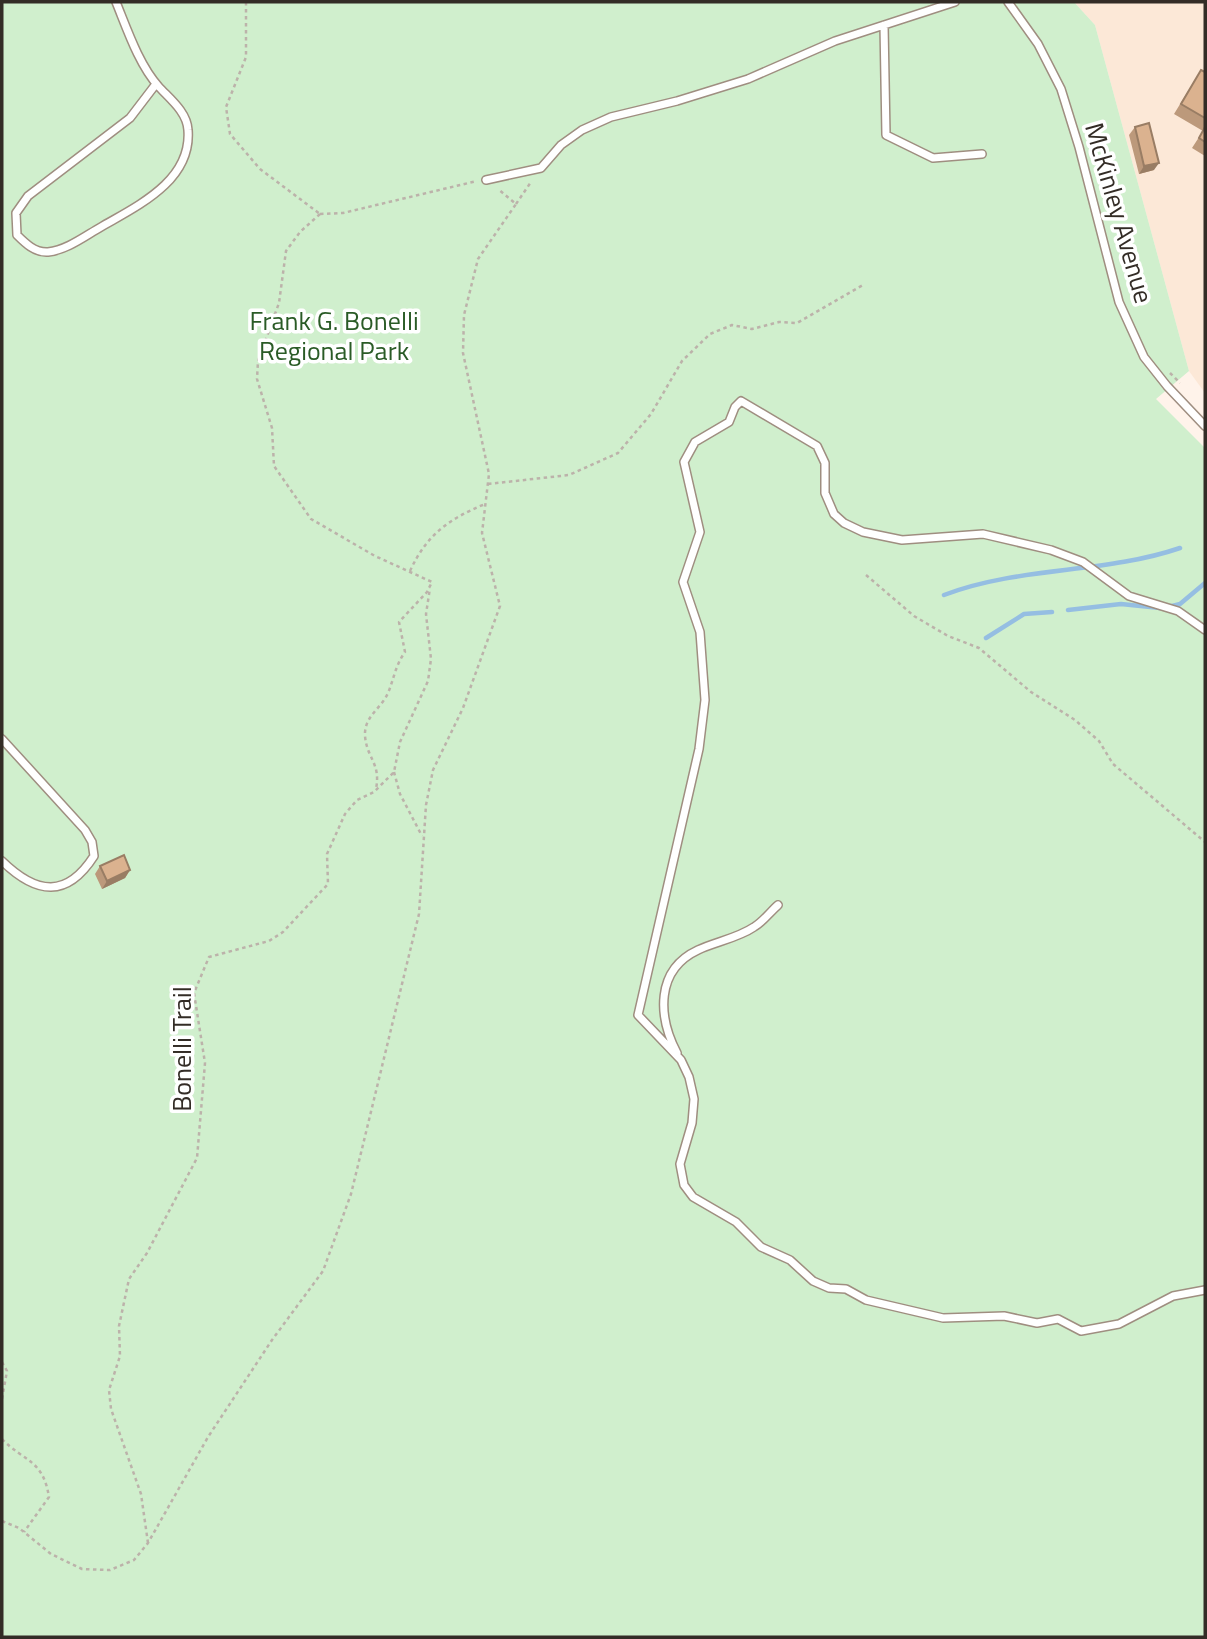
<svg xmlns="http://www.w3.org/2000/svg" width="1207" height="1639" font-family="'Titillium Web',sans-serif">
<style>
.built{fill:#fce8d7}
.green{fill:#d0efcd}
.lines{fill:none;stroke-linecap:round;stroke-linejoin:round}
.stream{stroke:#95bee2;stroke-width:4.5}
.service-casing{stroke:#9f8e80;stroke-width:10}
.path{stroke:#bcb2aa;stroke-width:2.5;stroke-dasharray:3.5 3.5;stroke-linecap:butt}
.service{stroke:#fff;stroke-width:7}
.wall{fill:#bc997b}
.shaded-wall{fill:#997d64}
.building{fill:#dbb28f;stroke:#997d64;stroke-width:2}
.labels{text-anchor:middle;stroke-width:7;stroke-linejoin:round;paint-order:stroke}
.street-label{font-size:26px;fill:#332c26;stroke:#fff}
.park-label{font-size:26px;fill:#2a5b26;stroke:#fff}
</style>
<rect width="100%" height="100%" fill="#fff3ea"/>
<path class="built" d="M1074,2H1205V393L1189,371L1095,25Z"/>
<path class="green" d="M2,2H1074L1095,25L1189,371L1156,399L1205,448V1637H2Z"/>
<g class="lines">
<path class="stream" d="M944,595C1020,566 1104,574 1180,548
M1168,607L1180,604L1205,583
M1068,610L1121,604L1160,608
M986,638L1024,614L1052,612"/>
<defs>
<path id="service" d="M116,2C127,29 139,65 159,87C170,99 187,112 188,130C192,181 137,206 101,227C85,236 67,250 48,252C35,253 25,243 17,235L16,213L28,196L130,118L156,84
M1008,2L1038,44L1061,89L1079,147L1119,302L1144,357L1167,386L1205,426
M884,25L886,135L933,158L982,154
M486,180L541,168L561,145L582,130L611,117L677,101L748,79L835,41L955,2
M1205,630L1178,611L1129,596L1083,562L1051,550L983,534L902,540L863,532L844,523L834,514L825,493V463L817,446L741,401L735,407L729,422L695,442L684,462L700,532L683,582L700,632L705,700L699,749L638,1015L681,1060L689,1077L694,1099L692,1123L680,1164L684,1185L693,1197L736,1222L761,1247L790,1260L813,1281L829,1288L846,1289L866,1300L943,1318L1004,1316L1037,1323L1058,1319L1081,1331L1119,1324L1173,1296L1205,1290
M2,739L85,830L92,842L94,856C67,898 37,895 2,861
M677,1053C658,1017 655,970 698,950C715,942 738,938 754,927C763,922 770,912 778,905"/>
</defs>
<use href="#service" class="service-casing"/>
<path class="path" d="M246,2V57L226,107L230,134L260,169L320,214
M516,204L531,182
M320,214L343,213L477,181
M320,214L300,232L286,251L279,303L258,361L257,379L272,428L274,466L311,519L375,556L432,582L427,592L399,622L405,652C395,666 394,679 388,693C381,709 364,716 365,736C367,759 381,763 376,789
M1170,373L1180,383
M488,484L569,475L618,453L651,414L682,361L710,334L732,325L752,329L779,322L797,323L863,285
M410,571C427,534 449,519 485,504
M866,575L914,616L948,636L979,648L1031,692L1075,720L1099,741L1113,764L1205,842
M394,772L400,794L422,836
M2,1362L7,1371L2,1399
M2,1439C24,1462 43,1459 49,1497L24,1532
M2,1521L19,1528L51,1554L82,1569L110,1570L134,1560L148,1543L208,1437L272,1340L323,1271L351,1194L419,914L426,805L433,770L463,708L500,606L482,533L489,474L463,353L464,315L478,259L516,204L498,189
M148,1543L141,1494L111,1409L109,1390L120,1356L119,1326L129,1279L147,1253L197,1158L205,1063L194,993L209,957L269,941L283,932L328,884L327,854L345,814L357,800L374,792L394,772L400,742L428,681L431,659L426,614L430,588"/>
<use href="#service" class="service"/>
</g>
<path class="wall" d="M1201,70L1205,72V156L1192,148L1203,131L1174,114Z
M1135,127L1154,170L1139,174L1129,135Z
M100,866L130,870L125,878L102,889L95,874Z"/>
<path class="shaded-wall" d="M1159,163L1154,170L1139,174L1144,166Z
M130,870L125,878L102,889L107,881Z"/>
<path class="building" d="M1201,70L1205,72V118L1181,104Z
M1149,123L1159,163L1144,166L1135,127Z
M1205,127V142L1199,138Z
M124,855L130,870L107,881L100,866Z"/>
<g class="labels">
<g class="street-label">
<text transform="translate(1119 213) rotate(74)" y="9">McKinley Avenue</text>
<text transform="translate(182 1049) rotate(-90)" y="9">Bonelli Trail</text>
</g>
<g class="park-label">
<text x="334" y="330">Frank G. Bonelli<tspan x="334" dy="30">Regional Park</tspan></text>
</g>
</g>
<rect width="1207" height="1639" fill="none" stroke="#332c26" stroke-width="7"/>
</svg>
